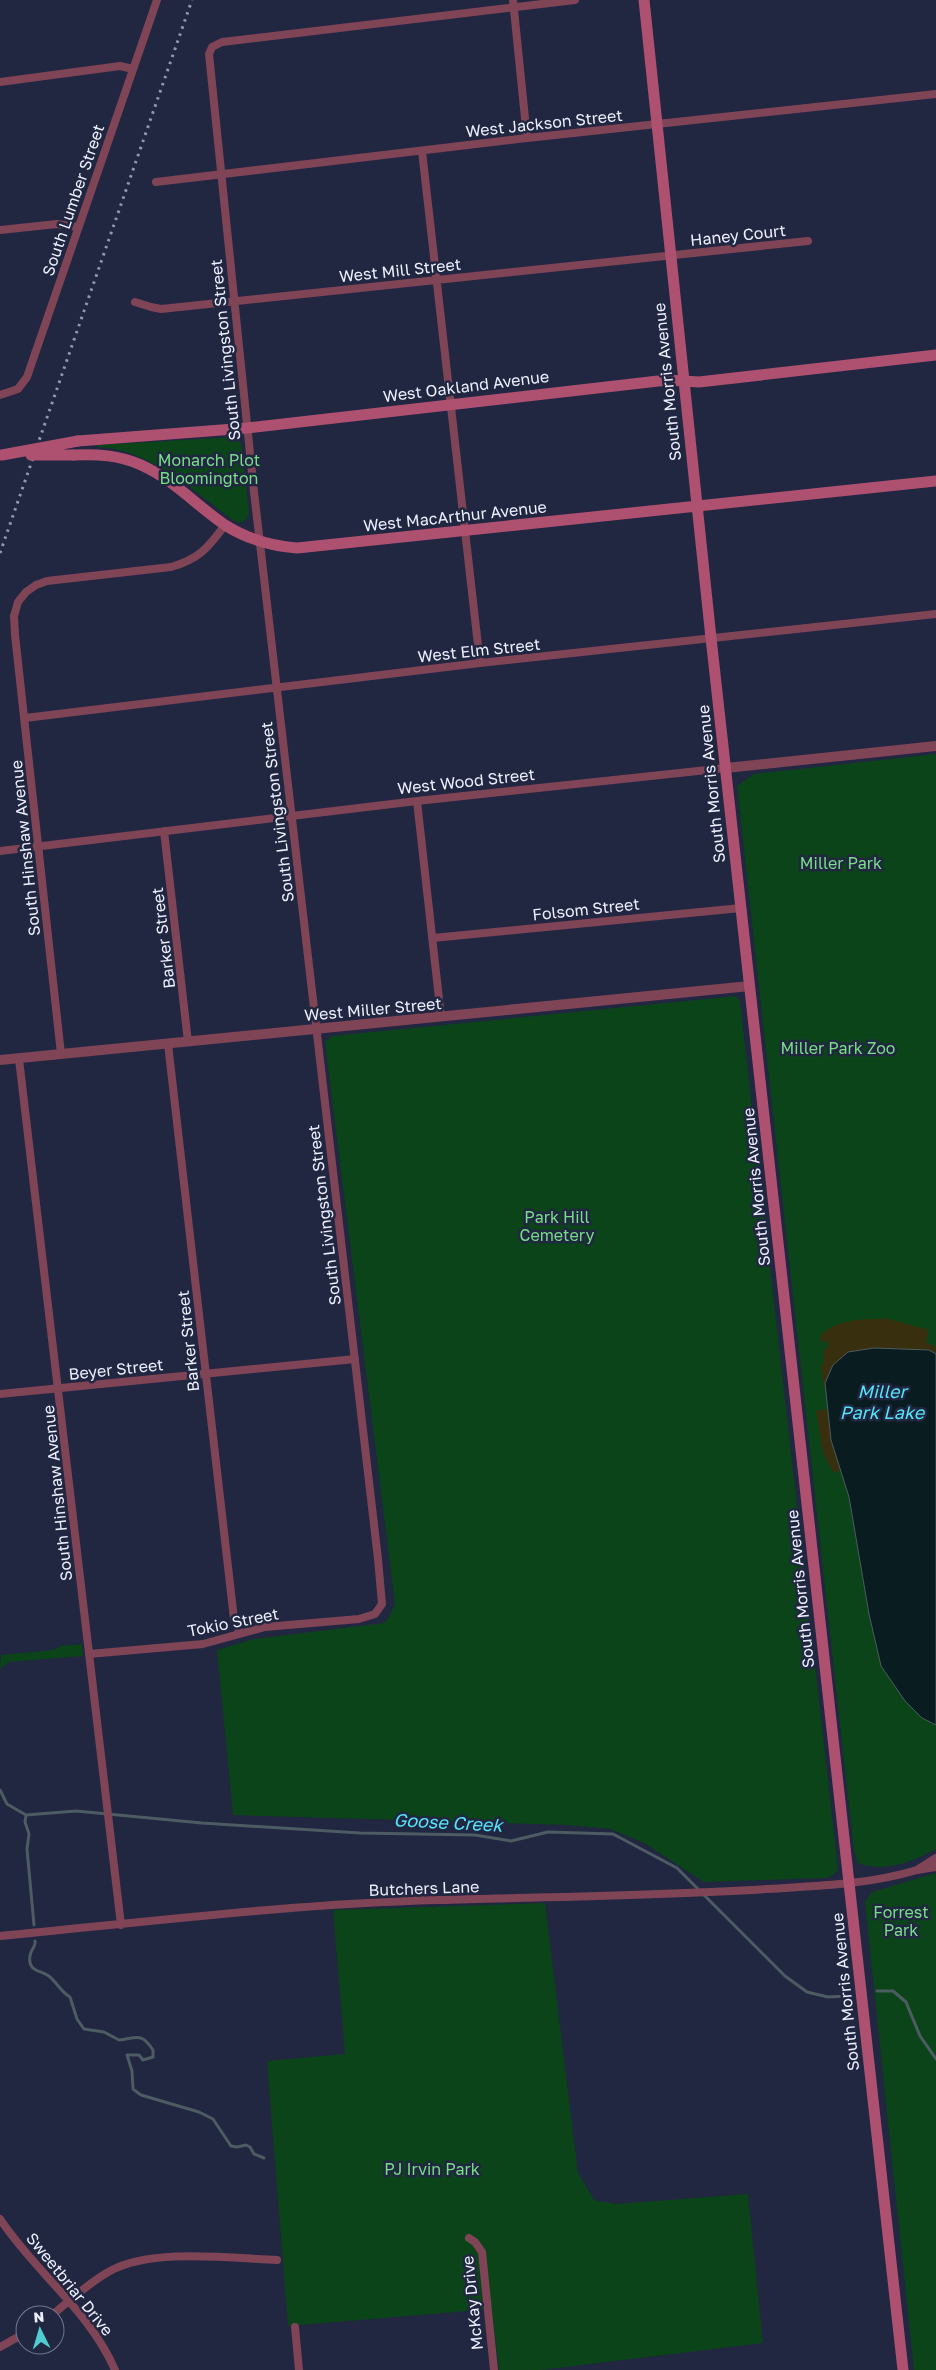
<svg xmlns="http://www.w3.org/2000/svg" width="936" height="2370" font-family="'Golos Text',sans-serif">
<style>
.green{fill:#0b4419}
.sand{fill:#382f0f}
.water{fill:#091c1f;stroke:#4d5b62}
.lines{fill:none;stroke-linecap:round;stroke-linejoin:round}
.stream{stroke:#4d5b62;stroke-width:3}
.minor{stroke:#7f4456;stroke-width:8}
.tertiary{stroke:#7f4456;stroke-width:10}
.secondary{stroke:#ae5170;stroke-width:11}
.rail{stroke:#9297ab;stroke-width:3;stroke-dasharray:2.5 5;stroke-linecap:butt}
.secondary-bridge{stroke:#ae5170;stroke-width:11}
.labels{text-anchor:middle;stroke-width:5;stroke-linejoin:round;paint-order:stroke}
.street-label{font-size:16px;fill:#ebeffe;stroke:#212641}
.park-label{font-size:16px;fill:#78de87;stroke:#212641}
.water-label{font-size:18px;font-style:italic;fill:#54e3f7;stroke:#212641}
</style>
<rect width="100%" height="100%" fill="#212641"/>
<path class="green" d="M235,437L241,443L249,512L247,519L241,523L234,521C192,490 152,450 97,447L98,445Z
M936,754V1849C912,1862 885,1873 858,1863L854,1851L737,786L754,774Z
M736,996L740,1001L838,1869L834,1875L826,1878L704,1882L644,1843L610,1829L566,1825L233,1815L217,1650L254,1639L384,1623L389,1617L395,1604L325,1042L332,1036Z
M82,1644L83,1656L9,1662L0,1669L1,1655L53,1650L61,1646Z
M936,1873V2370H914L865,1902L872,1892Z
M545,1903L578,2173L594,2200L616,2204L748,2194L763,2343L541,2370H499L492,2309L288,2326L267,2061L345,2054L333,1910Z"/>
<path class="sand" d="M889,1319L929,1330L926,1342L936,1347V1354L929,1350L825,1383L824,1389L821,1365L824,1362L823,1350L829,1347L827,1341L821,1342V1335C839,1318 866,1319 889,1319Z
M828,1409L831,1440L841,1471L833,1472L823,1453L816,1411Z"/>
<path class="water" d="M874,1348L929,1350L936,1354V1725L922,1718L905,1701L881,1666L869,1614L849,1497L831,1440L825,1383L833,1365L848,1352Z"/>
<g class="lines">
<path class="stream" d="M0,1790L7,1804L26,1815L76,1811L202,1823L360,1833L475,1835L511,1841L548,1832L613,1834L677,1868L785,1976L807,1992L828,1997L847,1996
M26,1815L25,1822L29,1834L27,1849L34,1925
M35,1941C36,1948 30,1950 30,1956C27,1972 42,1970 50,1977C58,1984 61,1992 70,1997L77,2019L84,2029L104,2032L119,2040C137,2038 141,2032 153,2050V2057L143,2060L139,2055H127L132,2071L133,2089L141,2095L199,2112L213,2119L231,2146L237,2147L246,2145L250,2147L254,2154L264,2158
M877,1991H893L906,2002L920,2036L936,2059"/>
<path class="minor" d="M513,0L527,138
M0,82L120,66L133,69
M422,151L480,663
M156,182L527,138L936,94
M0,230L57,224L78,227
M135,302L151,307L161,309L808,241
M0,395L18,389L27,377L157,0
M25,718L480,663L936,614
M417,801L441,1017
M164,831L188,1042
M0,851L417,801L726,768
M433,938L741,908
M168,1044L234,1619L240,1633
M61,1054L15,635L14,616L18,602L26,592L36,585L47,581L171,567C199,559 208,548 225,525
M19,1059L121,1925
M0,1394L355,1359
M89,1654L203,1644L265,1627L359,1619L375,1614L382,1604L378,1559L254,492L209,54L212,47L222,42L575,0
M936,1858L917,1870L936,1867
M0,1936C146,1922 292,1904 438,1900C543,1897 648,1896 752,1890C808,1886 864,1886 917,1870
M0,2219C35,2272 89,2310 115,2370
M469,2238L475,2242L482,2252L494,2370
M52,2315C71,2300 88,2283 110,2271C151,2248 229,2258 277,2260
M295,2327L299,2370
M0,2347L25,2333"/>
<path class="tertiary" d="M726,768L936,746
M0,1060L750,986"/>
<path class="secondary" d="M644,0L711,638L903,2370
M78,441L247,428L667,380L699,382L936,355
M73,455C97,454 119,455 141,465C173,479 197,506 225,525C247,539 272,546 297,548L936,481"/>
<path class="rail" d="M0,553L192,0"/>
<path class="secondary-bridge" d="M2,455L78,441
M31,455H73"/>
</g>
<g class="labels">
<g class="street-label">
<text transform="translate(544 123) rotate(-6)" y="6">West Jackson Street</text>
<text transform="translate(73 200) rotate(-71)" y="6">South Lumber Street</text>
<text transform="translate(738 235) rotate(-6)" y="6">Haney Court</text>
<text transform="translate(400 270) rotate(-6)" y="6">West Mill Street</text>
<text transform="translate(225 350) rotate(-96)" y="6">South Livingston Street</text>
<text transform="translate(667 382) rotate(-96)" y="6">South Morris Avenue</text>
<text transform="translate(466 386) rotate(-7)" y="6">West Oakland Avenue</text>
<text transform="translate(455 516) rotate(-6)" y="6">West MacArthur Avenue</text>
<text transform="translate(479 650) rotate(-6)" y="6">West Elm Street</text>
<text transform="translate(466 781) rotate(-6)" y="6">West Wood Street</text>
<text transform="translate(711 784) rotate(-96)" y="6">South Morris Avenue</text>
<text transform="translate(277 812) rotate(-97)" y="6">South Livingston Street</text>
<text transform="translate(25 848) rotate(-96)" y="6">South Hinshaw Avenue</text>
<text transform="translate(586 909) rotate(-6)" y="6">Folsom Street</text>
<text transform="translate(163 938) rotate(-97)" y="6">Barker Street</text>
<text transform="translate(373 1009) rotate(-5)" y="6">West Miller Street</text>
<text transform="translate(756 1187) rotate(-96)" y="6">South Morris Avenue</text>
<text transform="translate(324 1215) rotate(-97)" y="6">South Livingston Street</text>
<text transform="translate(188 1341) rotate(-96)" y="6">Barker Street</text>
<text transform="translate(116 1369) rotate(-6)" y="6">Beyer Street</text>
<text transform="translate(57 1493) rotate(-96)" y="6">South Hinshaw Avenue</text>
<text transform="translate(800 1589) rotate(-96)" y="6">South Morris Avenue</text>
<text transform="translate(233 1622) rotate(-11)" y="6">Tokio Street</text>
<text transform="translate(424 1888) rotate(-2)" y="6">Butchers Lane</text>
<text transform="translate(845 1992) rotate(-96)" y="6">South Morris Avenue</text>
<text transform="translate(70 2284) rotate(51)" y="6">Sweetbriar Drive</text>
<text transform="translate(472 2303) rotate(-96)" y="6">McKay Drive</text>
</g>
<g class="park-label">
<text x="209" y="466">Monarch Plot<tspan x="209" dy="18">Bloomington</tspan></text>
<text x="841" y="869">Miller Park</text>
<text x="838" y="1054">Miller Park Zoo</text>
<text x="557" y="1223">Park Hill<tspan x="557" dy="18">Cemetery</tspan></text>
<text x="901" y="1918">Forrest<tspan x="901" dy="18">Park</tspan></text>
<text x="432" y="2175">PJ Irvin Park</text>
</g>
<g class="water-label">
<text x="882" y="1398">Miller<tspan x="882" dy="21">Park Lake</tspan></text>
<text transform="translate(448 1823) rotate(3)" y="6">Goose Creek</text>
</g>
</g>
<g transform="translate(40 2330) rotate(355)"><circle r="24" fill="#212641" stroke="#72768d"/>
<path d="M0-4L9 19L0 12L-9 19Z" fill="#51ccd1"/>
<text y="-8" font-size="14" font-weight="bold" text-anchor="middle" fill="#ebeffe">N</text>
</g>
</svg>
